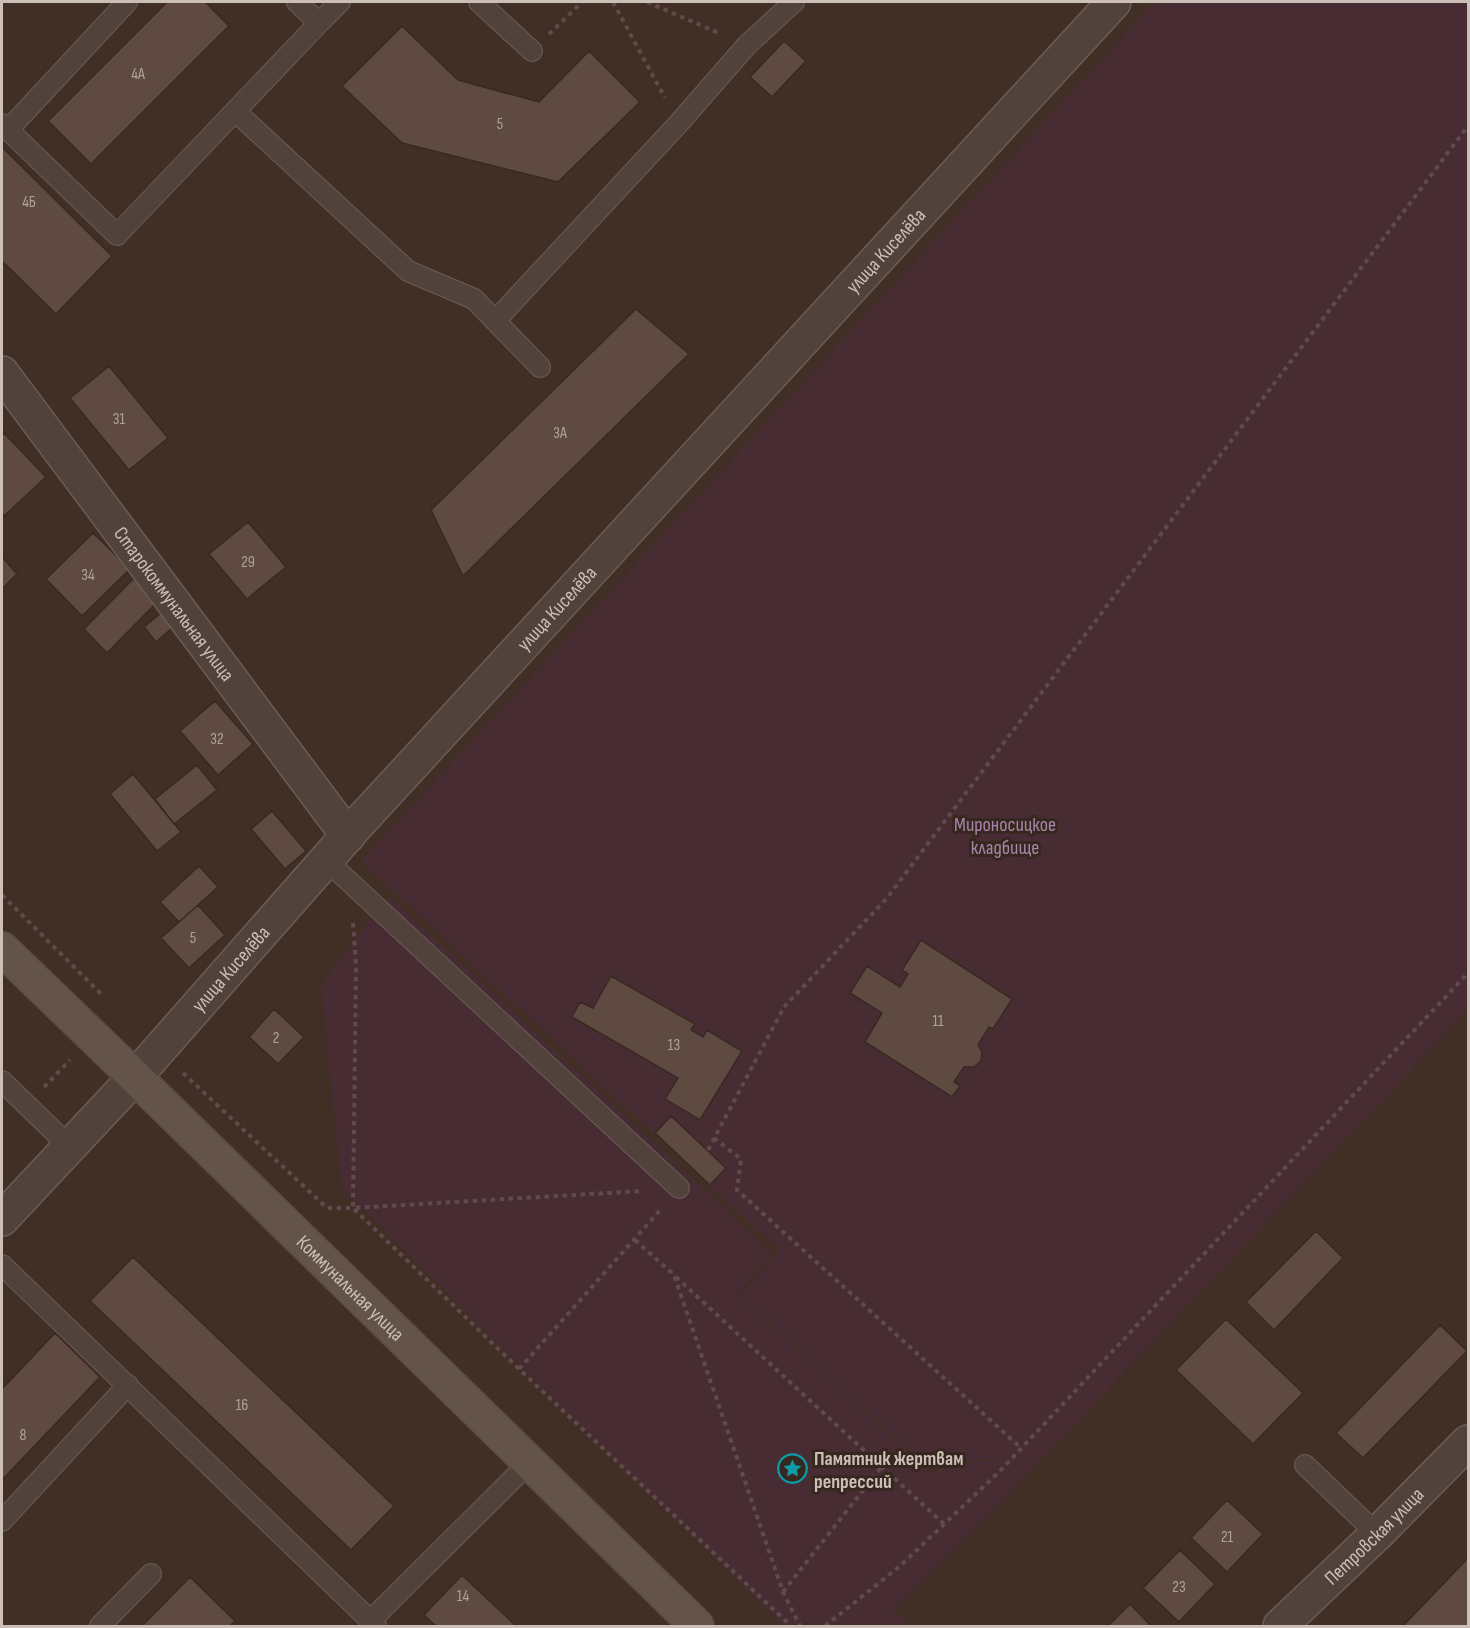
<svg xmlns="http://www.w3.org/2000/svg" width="1470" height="1628" font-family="'Sofia Sans Condensed',sans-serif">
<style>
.green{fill:#472d33}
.building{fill:#5e4a41;stroke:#382921;stroke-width:1.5}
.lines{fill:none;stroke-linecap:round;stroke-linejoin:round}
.service-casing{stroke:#6b5d56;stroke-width:22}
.minor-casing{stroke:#6b5d56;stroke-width:36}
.secondary-casing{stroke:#5a4c44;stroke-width:36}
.path{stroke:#614a4d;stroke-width:4;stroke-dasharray:4.5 4.5;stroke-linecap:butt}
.service{stroke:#51433b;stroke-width:20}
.minor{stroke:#51433b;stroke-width:33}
.secondary{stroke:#645349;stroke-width:33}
.labels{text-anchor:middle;stroke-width:6;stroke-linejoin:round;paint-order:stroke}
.number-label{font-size:16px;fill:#b0a29a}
.street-label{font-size:20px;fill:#cbbfb8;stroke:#36271f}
.park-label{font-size:20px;fill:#aa85ab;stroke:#36271f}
.poi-label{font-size:20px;font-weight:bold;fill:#cbbfb8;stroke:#36271f;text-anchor:start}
</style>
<rect width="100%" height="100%" fill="#412f26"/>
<path class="green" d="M1155,2H1468V1010L1016,1486L1001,1472L1016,1487L893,1610L909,1626H784L342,1189L321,985L389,896L772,1253L737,1294L930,1472L987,1460L992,1464L986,1458L930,1469L741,1295L779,1250L361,861Z"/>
<path class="building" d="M167,2H205L229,26L91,164L48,121Z
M402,26L458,80L539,102L589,51L640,102L558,182L402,143L342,86Z
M784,41L806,61L772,97L750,77Z
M2,147L112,256L56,314L2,261Z
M636,309L689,354L463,576L431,510Z
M109,366L168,438L129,470L70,398Z
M4,433L46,477L4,516L2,513V436Z
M248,522L286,567L247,599L209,554Z
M93,533L130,569L82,616L46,579Z
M2,557L17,574L2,589Z
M136,576L159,600L107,653L84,629Z
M167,608L179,622L156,642L144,627Z
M215,701L253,744L218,775L180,731Z
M197,765L217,790L174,824L155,799Z
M133,774L181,832L157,851L110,794Z
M272,811L306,851L285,869L251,829Z
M199,866L218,887L179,922L160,902Z
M198,905L225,935L189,968L161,938Z
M921,940L1012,999L993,1029L989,1027L978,1045L982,1052L981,1061L974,1067H964L954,1082L960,1086L952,1097L865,1042L882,1013L850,993L867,966L900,987L908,974L902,970Z
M611,976L695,1024L691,1030L703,1037L707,1030L742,1051L700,1120L665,1099L678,1078L572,1017L580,1002L593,1008Z
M274,1009L304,1037L278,1064L249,1037Z
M671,1116L726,1168L710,1185L655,1133Z
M1316,1231L1343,1258L1274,1330L1246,1302Z
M133,1257L394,1506L351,1550L90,1301Z
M1226,1319L1303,1393L1253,1444L1176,1370Z
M1440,1325L1467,1351L1363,1458L1336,1433Z
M55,1333L100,1377L2,1480V1389Z
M1227,1500L1263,1534L1227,1572L1191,1538Z
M1180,1550L1215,1584L1179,1622L1143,1588Z
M1468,1558V1626H1403Z
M462,1575L516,1626H436L424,1615Z
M190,1577L235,1621L230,1626H142Z
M1130,1604L1151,1626H1108Z"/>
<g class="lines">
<defs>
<path id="service" d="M297,2L319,23L340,2
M479,2L532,51
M235,111L408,271L474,299L540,367
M2,124L117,235L319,23
M8,130L127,2
M495,321L679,123L747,45L794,2
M327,861L679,1188
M2,1081L69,1146
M2,1265L376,1626
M1305,1465L1377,1534
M2,1521L128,1385
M370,1621L529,1463
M100,1626L151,1574"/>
<g id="minor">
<path id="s1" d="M2,373L348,836"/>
<path id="s2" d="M2,1219L135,1077L356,826L1114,2"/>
<path id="s3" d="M1280,1626L1377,1534L1468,1442"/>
</g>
<g id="secondary">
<path id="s4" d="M2,949L135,1077L697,1626"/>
</g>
</defs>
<use href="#service" class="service-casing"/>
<use href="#minor" class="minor-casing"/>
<use href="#secondary" class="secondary-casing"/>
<path class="path" d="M613,2L665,98
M647,2L721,34
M549,34L582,2
M2,895L102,995
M353,923L356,965L353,1208L642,1191
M183,1073L327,1208H353L519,1369L791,1626
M44,1087L70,1060
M714,1138L741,1159L737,1190L1021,1448
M708,1150L784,1007L887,898L1468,126
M635,1240L674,1275L783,1592L800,1626
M676,1277L945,1525
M519,1369L662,1208
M783,1592L882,1466
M825,1626L900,1566L1000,1471L1468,973"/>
<use href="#service" class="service"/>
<use href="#minor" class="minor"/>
<use href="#secondary" class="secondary"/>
</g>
<defs>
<symbol id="sight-ring" viewBox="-11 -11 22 22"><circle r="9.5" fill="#36271f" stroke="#0f9aa8" stroke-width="1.5"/><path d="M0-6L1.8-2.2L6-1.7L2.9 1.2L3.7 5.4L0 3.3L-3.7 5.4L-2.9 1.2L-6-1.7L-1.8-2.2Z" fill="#0f9aa8"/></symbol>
</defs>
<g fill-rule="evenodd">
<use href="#sight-ring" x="776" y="1452" width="33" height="33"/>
</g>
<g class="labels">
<g class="number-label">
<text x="138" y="79">4А</text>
<text x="500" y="129">5</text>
<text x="29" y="207">4Б</text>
<text x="119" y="424">31</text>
<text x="560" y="438">3А</text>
<text x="248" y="567">29</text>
<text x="88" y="580">34</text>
<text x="217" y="744">32</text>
<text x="193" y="943">5</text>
<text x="938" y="1026">11</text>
<text x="276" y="1043">2</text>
<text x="674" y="1050">13</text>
<text x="242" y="1410">16</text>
<text x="23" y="1440">8</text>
<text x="1227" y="1542">21</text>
<text x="1179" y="1592">23</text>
<text x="463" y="1601">14</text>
</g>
<g class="street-label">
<text dy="7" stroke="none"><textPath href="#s2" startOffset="1311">улица Киселёва</textPath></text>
<text dy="7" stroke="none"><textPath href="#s1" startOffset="288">Старокоммунальная улица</textPath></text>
<text dy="7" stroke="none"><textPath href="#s2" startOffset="825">улица Киселёва</textPath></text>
<text dy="7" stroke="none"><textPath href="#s2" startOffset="339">улица Киселёва</textPath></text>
<text dy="7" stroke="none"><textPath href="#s4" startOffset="486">Коммунальная улица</textPath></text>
<text dy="7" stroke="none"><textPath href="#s3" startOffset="130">Петровская улица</textPath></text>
</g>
<g class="park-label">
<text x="1005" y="831">Мироносицкое<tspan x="1005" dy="23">кладбище</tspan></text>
</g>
<g class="poi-label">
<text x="814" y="1465">Памятник жертвам<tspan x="814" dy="23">репрессий</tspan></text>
</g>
</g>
<rect width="1470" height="1628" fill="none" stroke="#cbbfb8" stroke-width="6"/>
</svg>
